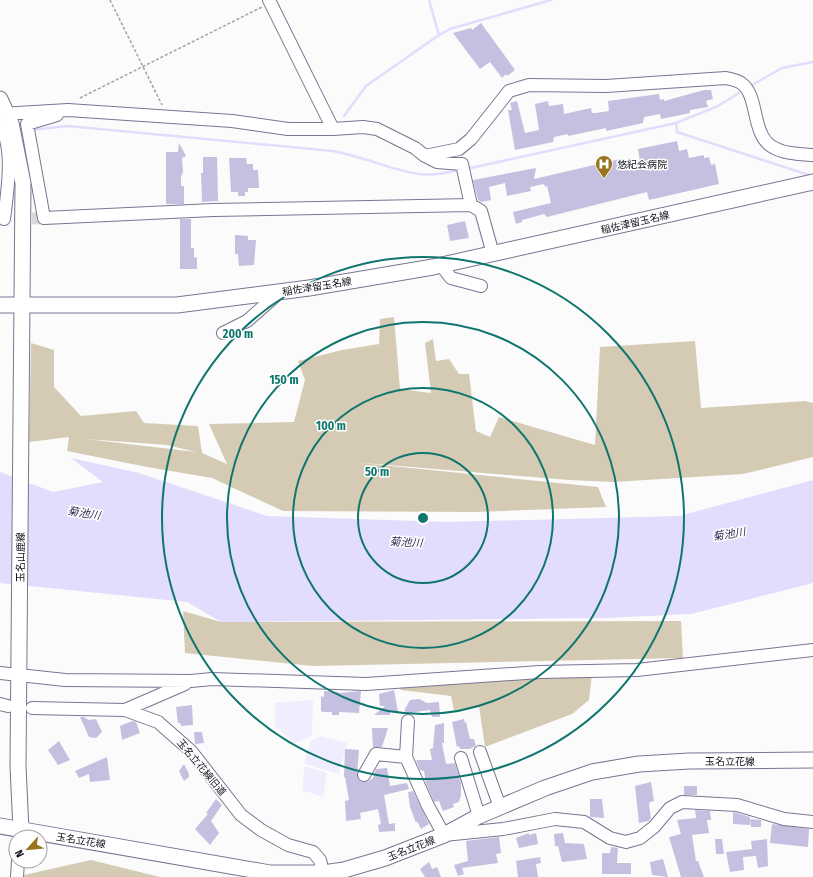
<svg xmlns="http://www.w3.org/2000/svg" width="813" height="877" font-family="'Fira Sans Condensed','Noto Sans JP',sans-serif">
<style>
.built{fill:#f0edfe}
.green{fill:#d5cbb5;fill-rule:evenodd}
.water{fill:#e2dcfd}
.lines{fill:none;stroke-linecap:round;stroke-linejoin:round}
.stream{stroke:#e2dcfd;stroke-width:2.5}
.building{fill:#c5bfe0}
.minor-tunnel{stroke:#d8d8da;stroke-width:12;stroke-dasharray:12 6;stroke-linecap:butt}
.minor-casing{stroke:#7a7493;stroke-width:14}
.major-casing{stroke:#7a7493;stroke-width:17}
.path{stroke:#a2a1a6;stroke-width:1.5;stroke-dasharray:3 2;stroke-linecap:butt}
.minor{stroke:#fff;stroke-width:12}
.major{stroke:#fff;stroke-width:15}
.ring{fill:none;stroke:#0f766e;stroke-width:2}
.labels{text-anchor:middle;stroke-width:3;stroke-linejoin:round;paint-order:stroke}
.poi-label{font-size:10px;fill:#13101c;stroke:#fff;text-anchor:start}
.street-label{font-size:10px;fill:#13101c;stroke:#fff}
.water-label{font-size:11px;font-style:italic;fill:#362a56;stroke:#fff}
.centre{fill:#0f766e;stroke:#fff;stroke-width:2}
.ring-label{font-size:12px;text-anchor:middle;font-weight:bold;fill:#0f766e;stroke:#fff;stroke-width:3;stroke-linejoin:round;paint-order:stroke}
</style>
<rect width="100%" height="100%" fill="#fbfbfb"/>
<path class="built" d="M313,700L312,736L295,743L275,726V703Z
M321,736L347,743L339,774L304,764L311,741Z
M305,766L327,773L323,797L302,790Z"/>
<path class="green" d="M394,317L400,389L431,393L425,343L433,339L436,361L449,359L459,374H469L476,431L490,437L499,417L595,445L600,347L695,341L701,408L805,401L813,403V457L743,474L613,482L569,480L351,462L598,487L606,507L475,512L283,511L212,478L147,467L67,451L69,437L29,442L31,343L54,350V387L81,416L136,411L144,423L198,426L202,453L227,464L209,424L294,422L305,380L298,361L342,350L379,344L380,319ZM86,439L167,445L196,452Z
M183,611L221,622L681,621L683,658L313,666L185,653Z
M592,674L589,700L572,714L485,747L479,706L454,711L451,696L401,690L398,684Z
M91,860L160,877H15Z"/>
<path class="water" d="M71,458L139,473L267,516L447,522L679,516L813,480V583L691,614L605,618L221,622L187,602L0,583V472L53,492L103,482Z"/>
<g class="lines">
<path class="stream" d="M429,0L439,35
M752,85L782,68L813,62
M739,93L718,106L676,123L677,132L812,176
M344,116L366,86L439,35L450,29L551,0
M32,130L67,126L333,151C362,156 390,170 419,174C432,176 446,173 459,170
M466,169L676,123"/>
</g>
<path class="building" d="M481,23L515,70L507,76L506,74L502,78L490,62L480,69L453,33L471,28L472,30Z
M704,90H711L713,99L706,101L708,107L690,110V113L661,119L660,114L644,117L643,123L606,131V128L568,136V134L554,137L553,142L515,150L508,110H512L510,103L517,101L525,133L539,130L535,104L548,101L549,106L563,104L564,114L591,108L592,113H596L609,111L608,101L659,94L660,100L664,99V101Z
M677,141L679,151L687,149L689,158L704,155V158L709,157L711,165L715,164L719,184L649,200L647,192L547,217L544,214L522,220V222L516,224L513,212L551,203L547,186L545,187L544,184L530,187L531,191L507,196L505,183L489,187L491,200L481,202L478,200L473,180L536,168L534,179L620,159L622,165L640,161L638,149Z
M179,143L186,156L182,158L183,172L181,177V186H184V204H166V152H178Z
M203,157H217L218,201L202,202L201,173H203Z
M229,158H246L247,164H253V170H258L259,188H248V192H245V196H238V192H231Z
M180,219H191V248H194V257L197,258V269H180Z
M465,221L469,238L450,241L447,225Z
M235,235L248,236V240H256L254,265L239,266L238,254H235Z
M394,690L398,712H390V715H374L385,706H380L379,694Z
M324,691L339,692V693L361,691L359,713L339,712V715H332V712H323L321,711V696L324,697Z
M419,699L427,703L439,702L440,717H432L430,710L408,713L404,711L410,700Z
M192,705L193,725L181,726L180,723H178L176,707Z
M80,717H84L89,720L96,719L102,732L96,738L89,737Z
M464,719L465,723L466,722L470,739H474L476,746L470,749H460L459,746L457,747L452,722Z
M132,721L136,722L140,733L122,740L120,726Z
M444,723V743H442L446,764L455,763L461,783V795L459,802L453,804L454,807L443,811L439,801L434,802L426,783L424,771L420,770L416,760H432L430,749L433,748L435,725Z
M372,728H388L382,747H373Z
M194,732H202L204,743L195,744Z
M59,741L70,760L58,765L48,750Z
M345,749L359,750L357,775L361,782H367L373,778L376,769L387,768L390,786L407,783L409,789L384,795L389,824L395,823V831L379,832L378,825L381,824L378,809L360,813L361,819L346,821L345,801L349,800L345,777H344Z
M107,757L110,780L90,782L89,774L79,778L75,771Z
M184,764L189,774V777L184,781L179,771Z
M651,782L654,801L650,802L649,805L651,818L649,821L639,823L635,786Z
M684,786H697V795H684Z
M413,791L429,824L421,829L417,821L416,823L410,807L408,792Z
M216,799L222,805L211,821L219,833L210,845L195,829L208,814L206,813Z
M590,799H602L604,818L590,817Z
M695,810L710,811L711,820H707L709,833L692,835L696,861H698L704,877H681L669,837L681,834L677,820L696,818Z
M733,812L750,817V825L733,824Z
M750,819L761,820V827H751Z
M772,824L809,829L808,847L770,843Z
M529,833V835L536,833L538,844L519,848L516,838Z
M563,833L565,843L584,844L587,859L562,862L558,846H555L554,834Z
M499,837L501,853L496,854L498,863L462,868L464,874L458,876L454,865L468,861L466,841Z
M715,839H722L724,854H716Z
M767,839L768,866L758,868L756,856L743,857L744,870L730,872L726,852L752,849L751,841Z
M611,847L618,848L617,863H631V874H602V853H610Z
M540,857L541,863L536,864L538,877H518L516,861Z
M663,859L668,877L652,875L650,862Z
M429,862L432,869L437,867L441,877H425L420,869Z"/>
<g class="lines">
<path class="minor-tunnel" d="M14,219L44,218"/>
<defs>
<path id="minor" d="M269,0L333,129
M0,114L68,110L232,121L288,129H333L363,127L377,129L415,148L425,156L459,149L471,139L509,91L529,85L606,86L726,78C730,79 737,80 741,83C759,95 751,132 771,146C783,154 799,154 813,155
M57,115L27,124L44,218L213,210L471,205L481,211L493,254
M0,126C15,147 7,194 4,219
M425,156L437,162L462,164L471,205
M441,265L451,278L481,286
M223,333L247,321L280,292
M0,673L65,680L191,681L212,679L366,684L540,672L637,670L813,650
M0,704L8,706
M32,708L125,710L158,722L191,751L241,815L261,830L288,845L313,852L320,860L323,873
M125,710L185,684
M480,752L500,807
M406,757L408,721
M461,758L479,816
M364,775L376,754L406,757L428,806L444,835L503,829L555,819L584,822L610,838L626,842L640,838L654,827L670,808L682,802L737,805L784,819L813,822
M17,877L18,861"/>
<path id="major" d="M0,99L11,123L23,183L18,766L21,830
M0,305H177L309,288L433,267L813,182
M0,826L270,873H323L344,870L385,858L444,835L479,816L545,788L592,772L639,764L689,761L813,760"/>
</defs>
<use href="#minor" class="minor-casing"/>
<use href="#major" class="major-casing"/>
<path class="path" d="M110,0L162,105
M80,98L262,7"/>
<use href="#minor" class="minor"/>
<use href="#major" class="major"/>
</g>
<g class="ring">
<circle cx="423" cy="518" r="65"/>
<circle cx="423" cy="518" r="130"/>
<circle cx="423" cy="518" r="196"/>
<circle cx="423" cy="518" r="261"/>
</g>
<defs>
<symbol id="hospital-pin" viewBox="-11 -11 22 30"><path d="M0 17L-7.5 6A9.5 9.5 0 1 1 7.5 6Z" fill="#98741e" stroke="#fff"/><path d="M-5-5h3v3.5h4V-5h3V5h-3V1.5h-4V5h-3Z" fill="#fff"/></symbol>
</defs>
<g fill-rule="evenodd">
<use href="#hospital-pin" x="594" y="154" width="20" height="27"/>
</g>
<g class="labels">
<g class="poi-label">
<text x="617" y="168">悠紀会病院</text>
</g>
<g class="street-label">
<text transform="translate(635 222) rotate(-13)" y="4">稲佐津留玉名線</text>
<text transform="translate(317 286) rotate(-9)" y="4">稲佐津留玉名線</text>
<text transform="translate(20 557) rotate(-90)" y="4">玉名山鹿線</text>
<text x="730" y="765">玉名立花線</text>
<text transform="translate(202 767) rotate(50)" y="4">玉名立花線旧道</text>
<text transform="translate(81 840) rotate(9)" y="4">玉名立花線</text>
<text transform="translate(411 848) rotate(-21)" y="4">玉名立花線</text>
</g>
<g class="water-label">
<text transform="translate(84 513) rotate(9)" y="4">菊池川</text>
<text transform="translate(729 534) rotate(-9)" y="4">菊池川</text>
<text transform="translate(406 542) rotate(3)" y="4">菊池川</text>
</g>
</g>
<circle cx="423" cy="518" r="6" class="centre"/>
<g class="ring-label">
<text x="238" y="338">200 m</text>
<text x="284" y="384">150 m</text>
<text x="331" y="430">100 m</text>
<text x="377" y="476">50 m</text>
</g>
<g transform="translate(28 849) rotate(243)"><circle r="19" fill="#ffffff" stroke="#a19fa4"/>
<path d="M0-3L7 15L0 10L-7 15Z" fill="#98741e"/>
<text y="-6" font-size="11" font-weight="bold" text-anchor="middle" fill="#13101c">N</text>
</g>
</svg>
